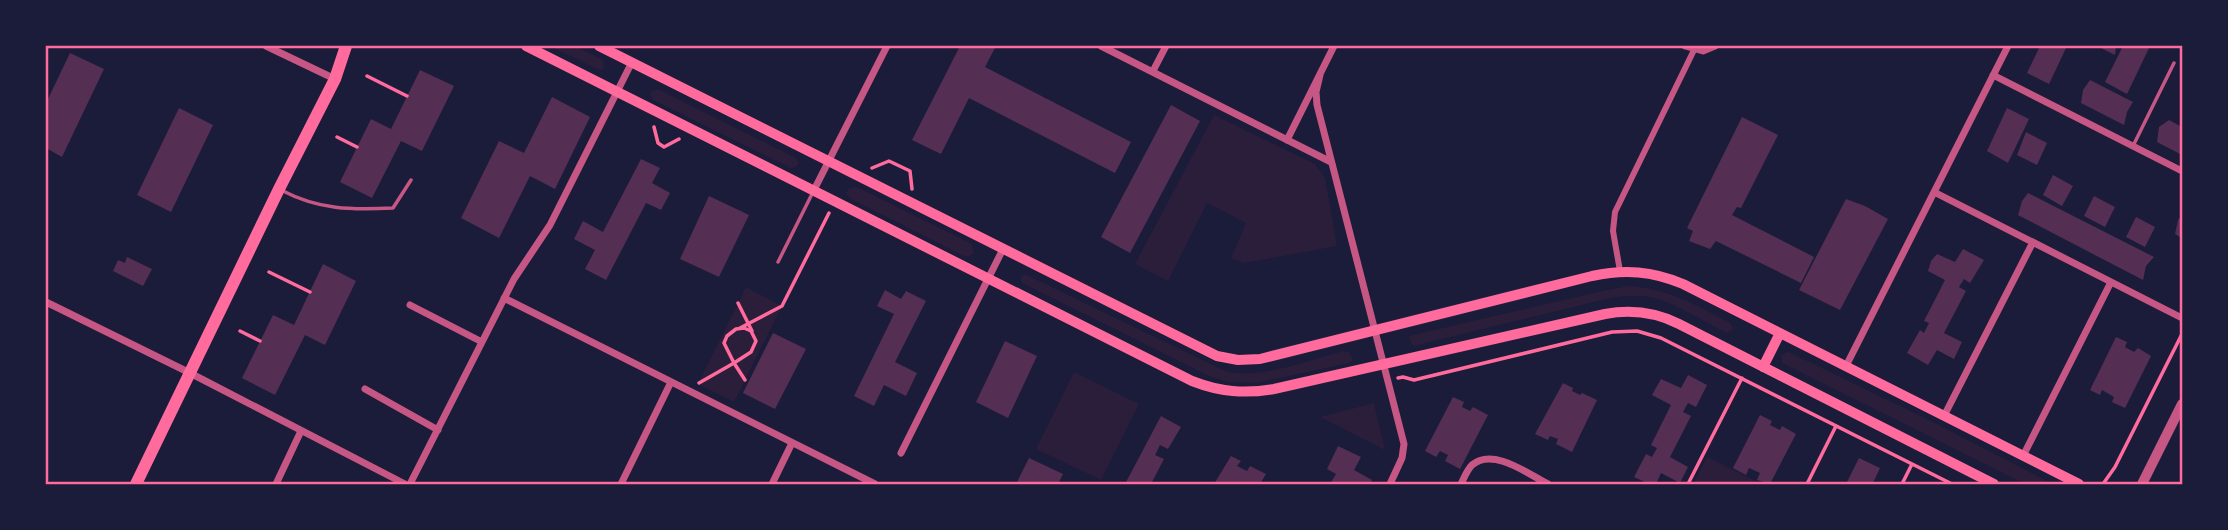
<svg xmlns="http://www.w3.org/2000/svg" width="2228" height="530" font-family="Roboto,sans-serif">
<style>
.green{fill:#2a1e3b}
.building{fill:#542f53}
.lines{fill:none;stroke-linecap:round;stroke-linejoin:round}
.path{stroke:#ff6b9d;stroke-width:3.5}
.service{stroke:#c65784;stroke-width:3.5}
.pedestrian{stroke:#c65784;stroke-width:6}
.minor{stroke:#c65784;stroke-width:7}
.tertiary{stroke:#c65784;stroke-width:10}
.secondary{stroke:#ff6b9d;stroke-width:10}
.primary{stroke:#ff6b9d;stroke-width:12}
.neatline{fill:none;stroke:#ff6b9d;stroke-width:2.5}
</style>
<rect width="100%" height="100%" fill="#1b1b3a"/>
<path class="green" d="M550,46H575L603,60L604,68L599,70Z
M658,89L796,158L799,162L797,166L791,168L653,100L650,94L652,91Z
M1214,115L1315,164L1325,178L1337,246L1244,263L1231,258L1246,223L1207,203L1168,281L1135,264Z
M857,187L972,244L974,254L970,256H964L851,199L846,193L849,188Z
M1025,274L1227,372C1265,378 1306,361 1343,351L1349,352L1353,360L1349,363L1256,383L1228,382L1209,376L1022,283L1021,276Z
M1629,286C1668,289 1692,303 1727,321L1732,325L1733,330L1727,333C1704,322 1675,302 1650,297C1637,295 1623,296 1610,298L1413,346L1408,337L1413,335L1607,290Z
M746,287L782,306L734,402L698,384Z
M1789,352L1929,420L2053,484H2025L1782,363L1781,355Z
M1074,372L1139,404L1101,480L1036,449Z
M1374,403L1385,450L1320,417Z
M1707,457L1762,484H1693Z"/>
<path class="building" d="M960,46H996L985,67L1131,142L1115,173L969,98L941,154L912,140Z
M2040,46H2067L2049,84L2027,73Z
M2097,46H2116L2115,55Z
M2123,46H2150L2127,94L2105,82Z
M70,53L104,69L62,157L46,148V103Z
M420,70L454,86L422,151L401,141L372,198L340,182L371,119L391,129Z
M2090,80L2133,102L2127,112L2124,125L2081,103L2083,90Z
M552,97L590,117L555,189L530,176L499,238L461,218L499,141L524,153Z
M1171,105L1200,121L1130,253L1101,237Z
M179,108L213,125L171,212L137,195Z
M2007,108L2029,119L2008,163L1987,151Z
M1742,117L1778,135L1741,208L1737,207L1732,215L1814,257L1801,283L1716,241L1710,249L1689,241L1693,231L1687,228Z
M2169,120L2182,127V155L2157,142L2159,127Z
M2026,132L2047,143L2037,165L2017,155Z
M641,159L660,168L652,183L670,193L661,210L646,203L606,280L585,269L595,250L574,239L583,221L603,232Z
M2053,175L2073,186L2062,206L2043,195Z
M2028,193L2154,257L2146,266L2143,280L2018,215L2022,201Z
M709,196L749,215L719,277L680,259Z
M2094,196L2115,207L2105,227L2084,216Z
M1846,199L1865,206L1888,219L1840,310L1799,290Z
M2182,215V238L2175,234L2178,220Z
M2136,217L2155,227L2145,247L2126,237Z
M1963,249L1984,260L1970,283L1964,279L1959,287L1966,291L1944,333L1962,342L1954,359L1937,350L1928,365L1907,353L1920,330L1924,333L1929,323L1924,321L1945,280L1928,271L1931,261L1937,254L1955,262Z
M127,257L152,269L143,286L113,271L118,260L125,263Z
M323,264L356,281L325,345L305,335L275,395L242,378L273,315L294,325Z
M885,290L901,299L906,291L926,301L895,362L917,373L906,396L884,385L874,406L854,396L894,314L877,306Z
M773,333L806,349L775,409L743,393Z
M2116,337L2127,342L2125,347L2134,352L2138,348L2151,356L2125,408L2112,402L2114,397L2102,390L2100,395L2090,390Z
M1005,341L1037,356L1008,418L976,402Z
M1688,375L1707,385L1696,407L1688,403L1683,412L1691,416L1670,457L1688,467L1680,483L1661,473L1656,484H1649L1634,477L1646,454L1652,457L1657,448L1651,445L1671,405L1652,395L1661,379L1681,388Z
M1563,383L1573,388L1572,391L1580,395L1582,393L1597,400L1572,452L1556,444L1558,439L1550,436L1548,440L1535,434Z
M1453,397L1464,402L1462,407L1470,411L1473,407L1488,415L1460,469L1445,461L1448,455L1440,451L1436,457L1425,451Z
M1760,415L1772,421L1770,425L1780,430L1782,426L1796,434L1770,484L1757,480L1760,473L1749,468L1746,475L1733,468Z
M1161,416L1181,427L1168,449L1160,445L1155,455L1164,459L1151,484H1125Z
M1338,446L1361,457L1354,470L1372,480L1370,484H1330L1336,474L1327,469Z
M1231,456L1241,461L1237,466L1247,471L1250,466L1266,474L1260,484H1214Z
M1029,458L1063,474L1058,484H1016Z
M1859,458L1880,468L1873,483L1877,484H1846Z"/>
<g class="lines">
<path class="path" d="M367,76L407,96
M654,127L658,143L664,147L679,139
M337,137L357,147
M872,168L889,161L910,171L912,189
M269,272L310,292
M738,303L752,331
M740,328L782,306L829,213
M736,329L744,328L751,331L756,341L751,352L734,363L724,343L727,336Z
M240,331L260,341
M1398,378L1403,377L1414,380L1612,332L1637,331L1661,338L1952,484
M699,383L734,363L745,380
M1688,484L1742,378
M1807,484L1836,426
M1902,484L1912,464
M2103,484L2115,467L2182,334"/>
<path class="service" d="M2134,144L2174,63
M281,190C319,210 351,210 393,208L411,180
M778,262L813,192"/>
<path class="pedestrian" d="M1620,271L1613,231L1615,212L1694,50"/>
<path class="minor" d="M266,46L335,79
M1101,46L1331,162
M1685,46L1703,51L1715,46
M1153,71L1166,46
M1320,75L1316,92L1317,105L1404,444L1402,458L1390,484
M1993,75L2182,171
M1287,140L1334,46
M814,190L887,46
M1934,192L2182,318
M504,298L875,484
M46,302L190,373L405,484
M410,305L482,342
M1846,366L2008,46
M365,389L438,430
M1944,416L2033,242
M901,453L1003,249
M2023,456L2111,282
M276,484L301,431
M410,484L514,279L550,225L632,62
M621,484L671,382
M772,484L792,443
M1461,484C1464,478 1467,470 1472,465C1493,447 1528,474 1548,484"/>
<path class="tertiary" d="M2142,484L2182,404"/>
<path class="secondary" d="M526,46L1192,381C1220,392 1245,394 1274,389L1605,314C1632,309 1655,312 1679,324L1994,484
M599,46L1217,356L1238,360L1260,359L1592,276C1625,269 1652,271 1683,284L2079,484
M1763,367L1780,333"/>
<path class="primary" d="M136,484L279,189L335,79L346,46"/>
</g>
<rect width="2228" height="530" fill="none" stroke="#1b1b3a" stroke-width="94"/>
<rect x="47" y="47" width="2134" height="436" class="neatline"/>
</svg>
